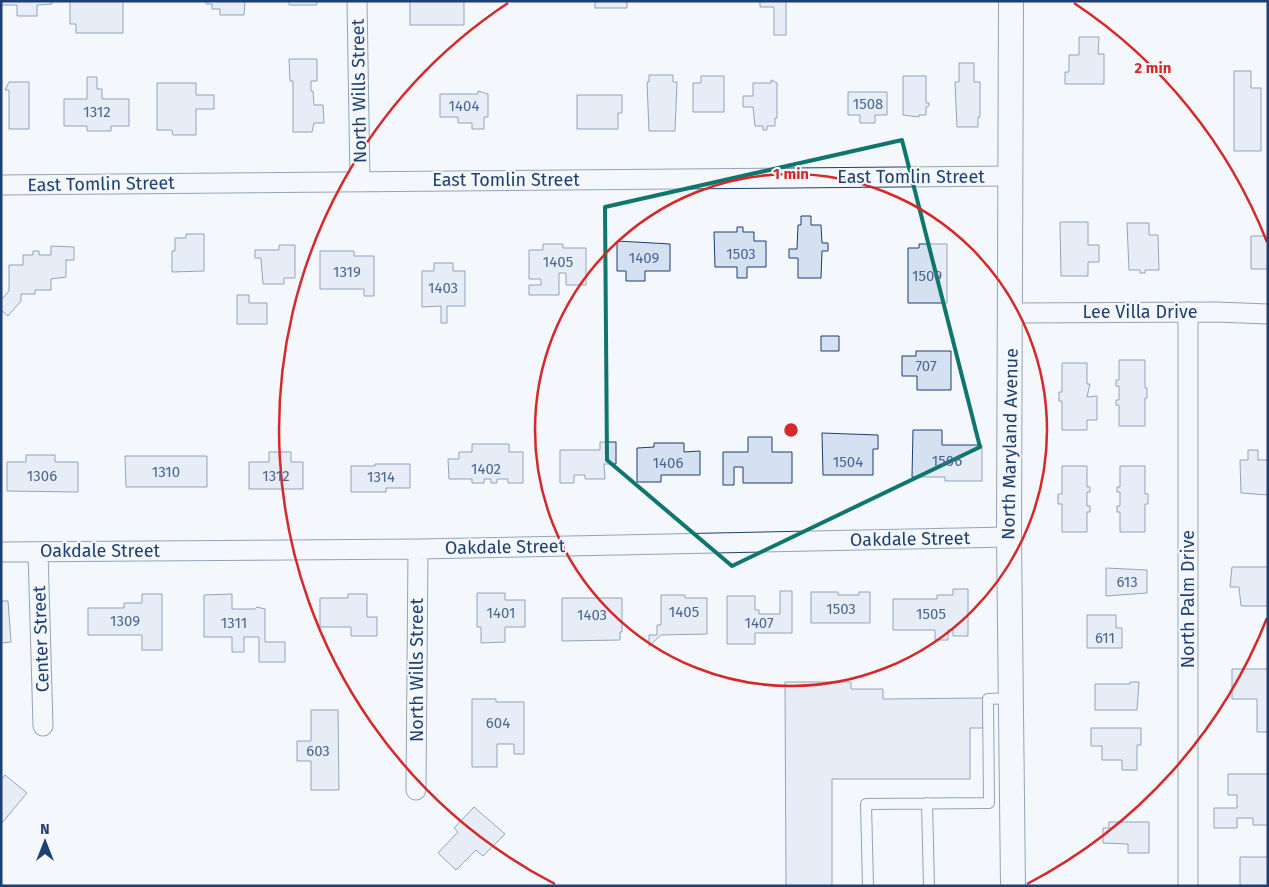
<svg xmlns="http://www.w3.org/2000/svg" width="1269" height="887" font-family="'Fira Sans',sans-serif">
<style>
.building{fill:#d5e0f0;stroke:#1d3f73}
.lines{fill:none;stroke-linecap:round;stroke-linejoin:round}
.service-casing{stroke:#1d3f73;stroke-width:12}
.minor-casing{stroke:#1d3f73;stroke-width:21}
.tertiary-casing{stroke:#1d3f73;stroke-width:26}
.service{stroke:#f4f7fb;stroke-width:10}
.minor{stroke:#f4f7fb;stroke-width:19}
.tertiary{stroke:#f4f7fb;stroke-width:24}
.marked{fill:none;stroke:#0f766e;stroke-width:4;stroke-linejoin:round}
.ring{fill:none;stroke:#d62828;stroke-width:2.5}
.labels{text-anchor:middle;stroke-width:4;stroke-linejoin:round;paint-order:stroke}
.number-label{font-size:15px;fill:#4b6792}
.street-label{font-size:18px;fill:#1d3f73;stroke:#f4f7fb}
.centre{fill:#d62828;stroke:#f4f7fb;stroke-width:2.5}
.ring-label{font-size:15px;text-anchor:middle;font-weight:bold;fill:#d62828;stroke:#f4f7fb;stroke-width:4;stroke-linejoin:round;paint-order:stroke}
</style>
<rect width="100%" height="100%" fill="#f4f7fb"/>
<path class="building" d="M1,1H52V4L37,5V16H17V5H1Z
M70,1H123V33H76V24H70Z
M206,1H245L244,15H220V9H212V4H206Z
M289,1H317V5H289Z
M410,1H464V25H410Z
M595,1H627V8H595Z
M786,1V35H774V7H760V2L753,1Z
M1079,37H1099L1098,54H1104V84H1065V72H1069V55H1079Z
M289,59H317V81H311V91H313L314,105H323L324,123H314L312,132H293V81H290Z
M959,63H974V82H980V117H978V127H957L955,82H959Z
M1234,71H1251V88H1261V151H1234Z
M649,75H673V82H677L675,131H649L647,82H649Z
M701,76H724V112H693V83H701Z
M903,76H926V103H929V106L926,107V115H919V117L903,115Z
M87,77H97V89H102V99H129V126H111V131H87V126H64V99H87Z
M771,80L777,83V118H775V126H767V130H763V126H755L753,107H743V96H753V83H771Z
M9,82H29V129H9V90H5Z
M157,83H196V95H214V109H196V135H173L172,130H157Z
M478,91L488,94V117H484V129H472V123H458V117H440V94H478Z
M848,92H887V115H875V123H860V115H848Z
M577,95H622V113H618V129H577Z
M801,216H811V225H821L822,243H828V251H822L821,278H798V258H789V249H797L798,225H801Z
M1060,222H1088V245H1099V262H1088V276H1061Z
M1127,223H1149V235H1158L1159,270H1145V273H1140V270H1129Z
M737,227H743V232H754V241H766V267H747V278H737V267H715L714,232H737Z
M186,234H204V271L172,272V251H175V238H186Z
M1251,236H1268V269H1251Z
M617,241L670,244V271H645V281H626V271H617Z
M543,244H563V248H586V285H566V273H559V295H529V285H541V279H529V250H543Z
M919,244H947V303H908V248H919Z
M279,245H295V278H284V284H263L261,258H255V250H279Z
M51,246L74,247V260H66V277L51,279V290H35V294H21V301L8,316L1,310V300L9,291V265H23V255H33V251H39V255H51Z
M320,251H354V256H374V296H364V289H320Z
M434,263H453V271H465V306H447V323H441V306L422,307V271H434Z
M237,295H249V303H267V324H237Z
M821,336H839V351H821Z
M916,351H951V390H917V376H902V356H916Z
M1119,360H1145V388H1147V398H1145V426H1119V405H1116V400H1119V386H1116V380H1119Z
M1062,363H1087V384H1090L1087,397L1097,396V420H1087V430H1062V401H1059V392H1062Z
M913,430H942V445H982V481H945V477H912Z
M822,433L878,435V449H873V475H823Z
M748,437H772V452H792V483H743V467H734V485H723V452H748Z
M600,442H616V464H604L605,479H585V475H574V483H560V450H600Z
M654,443H684V452L700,451V475H661V482H637V448L654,447Z
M472,444H509V452H523V483H508V479H497V483H491V479H484V483H472V479H449L448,459H459V452H472Z
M1248,450H1258V460H1268V495L1241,493L1240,460H1248Z
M269,452H291V462H303V489H249V462H269Z
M26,455H55V462H78V492L7,491V462H26Z
M125,456H207V487H126Z
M375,464H410V488H386V492H351V466H375Z
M1062,466H1087V487H1090V492H1087V506H1090V512H1087V532H1062V504H1058V494H1062Z
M1120,466H1145V494H1148V504H1145V532H1120V512H1117V506H1120V492H1117V487H1120Z
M1232,567H1268V606H1241L1239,587H1230Z
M1106,568L1147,570V593L1106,596Z
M953,589H968V636H953V630H948V640H935V630H893V599H937V595H953Z
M780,591H792V633H755V644H727V596H755V610H759V614H780Z
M811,592H838V595H859V592H870V623H811Z
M477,593H505V600H525V627H505V642L481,643V627H477Z
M142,594H162V650H142V635H88V608H124V603H142Z
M232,594V609H255L257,607L265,609V642H285V662H259V637H244V652H232V637H204V595Z
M348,594H367V617H377V636H351V627H320V598H348Z
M661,595H685V598H707V634L661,635L649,646V635H657V625H661Z
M562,598H622V632H620V640L562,641Z
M1,601H8L11,642L1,643Z
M1087,615H1116V628H1122V648H1087Z
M1232,669H1268V732H1257V699H1232Z
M785,682H851V689H883V699L983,698V728H970V779H832V886H786Z
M1130,682H1139L1137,710H1095V684H1130Z
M472,699H496V702H524V754H514V744H497V767H472Z
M311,710H338L339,790H311V761H297V741H311Z
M1091,728H1141V745H1137V770H1122V760H1102V746H1091Z
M1228,774H1268V825H1253V818H1237V828H1214V808H1237V795H1228Z
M5,775L27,793L1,824V780Z
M474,807L505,834L483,856L476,850L456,870L438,853L458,832L454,828Z
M1109,822H1149V853H1128V844L1103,843V828H1109Z
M1240,857H1268V886H1240Z"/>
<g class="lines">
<defs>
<path id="service" d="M927,803L929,886
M868,886L866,804L989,803L988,699L1011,698"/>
<path id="minor" d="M357,1L360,181
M1,185L1010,176
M1011,313L1216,312L1268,314
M1,552L418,549L1009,537
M38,552L43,726
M416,790L418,549
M1188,886V312"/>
<path id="tertiary" d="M1011,1L1009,537L1013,886"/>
</defs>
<use href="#service" class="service-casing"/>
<use href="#minor" class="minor-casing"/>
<use href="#tertiary" class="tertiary-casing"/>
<use href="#service" class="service"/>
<use href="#minor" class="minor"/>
<use href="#tertiary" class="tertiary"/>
</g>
<path d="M0 0H1269V887H0ZM902,140L980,447L732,566L607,460L605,207Z" fill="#f4f7fb" fill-opacity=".55" fill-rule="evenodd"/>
<path class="marked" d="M902,140L980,447L732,566L607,460L605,207Z"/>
<g class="ring">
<circle cx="791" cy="430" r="256"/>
<path d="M1267 618A512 512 0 0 1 1027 884M555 884A512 512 0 0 1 508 3M1074 3A512 512 0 0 1 1267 242"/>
</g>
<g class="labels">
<g class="number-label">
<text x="868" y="109">1508</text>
<text x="464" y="111">1404</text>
<text x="97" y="117">1312</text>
<text x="741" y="259">1503</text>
<text x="644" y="263">1409</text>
<text x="558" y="267">1405</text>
<text x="347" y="277">1319</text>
<text x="927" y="281">1509</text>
<text x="443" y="293">1403</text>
<text x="926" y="371">707</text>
<text x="947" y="466">1506</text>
<text x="848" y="467">1504</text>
<text x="668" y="468">1406</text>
<text x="486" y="474">1402</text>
<text x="166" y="477">1310</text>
<text x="42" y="481">1306</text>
<text x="276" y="481">1312</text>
<text x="381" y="482">1314</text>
<text x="1127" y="587">613</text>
<text x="841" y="614">1503</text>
<text x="684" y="617">1405</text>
<text x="501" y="618">1401</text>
<text x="931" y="619">1505</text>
<text x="592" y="620">1403</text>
<text x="125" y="626">1309</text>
<text x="234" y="628">1311</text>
<text x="759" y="628">1407</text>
<text x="1105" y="643">611</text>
<text x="498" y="728">604</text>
<text x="318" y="756">603</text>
</g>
<g class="street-label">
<text transform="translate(359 91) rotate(-91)" y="6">North Wills Street</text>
<text x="911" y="183">East Tomlin Street</text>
<text x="506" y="186">East Tomlin Street</text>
<text transform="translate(101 184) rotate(-1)" y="6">East Tomlin Street</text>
<text x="1140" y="318">Lee Villa Drive</text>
<text transform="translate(1010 444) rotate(-89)" y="6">North Maryland Avenue</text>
<text transform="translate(910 539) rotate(-1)" y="6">Oakdale Street</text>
<text transform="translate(505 547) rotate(-1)" y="6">Oakdale Street</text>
<text x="100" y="557">Oakdale Street</text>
<text transform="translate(1188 599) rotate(-90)" y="6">North Palm Drive</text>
<text transform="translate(41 639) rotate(-92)" y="6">Center Street</text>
<text transform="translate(417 670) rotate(-90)" y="6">North Wills Street</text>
</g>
</g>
<circle cx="791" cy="430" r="8" class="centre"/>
<g class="ring-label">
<text x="1153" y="73">2 min</text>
<text x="791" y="179">1 min</text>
</g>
<rect width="1269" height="887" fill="none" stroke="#1d3f73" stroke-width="5"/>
<g transform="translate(45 842)" stroke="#f4f7fb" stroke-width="4" paint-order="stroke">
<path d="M0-4L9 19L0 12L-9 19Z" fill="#1d3f73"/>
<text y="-8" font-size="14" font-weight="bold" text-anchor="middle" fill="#1d3f73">N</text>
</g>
</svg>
